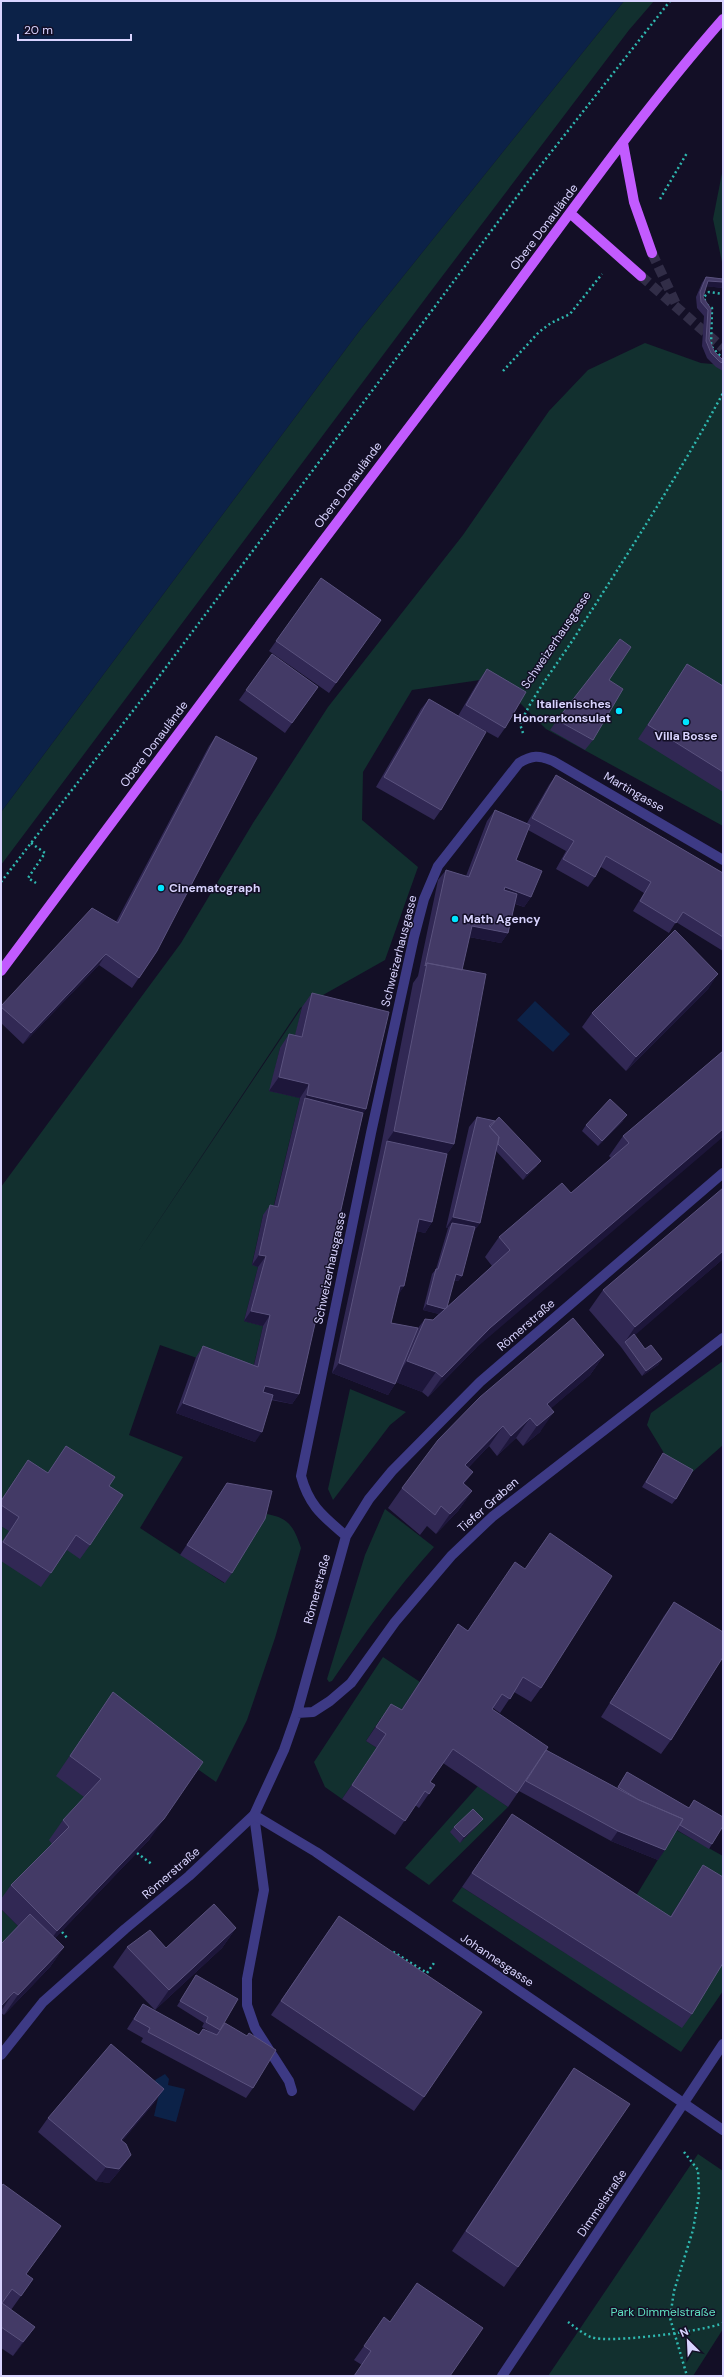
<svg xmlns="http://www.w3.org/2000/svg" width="724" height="2377" font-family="'DM Sans',sans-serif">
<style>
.green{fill:#12302f}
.water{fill:#0c2248}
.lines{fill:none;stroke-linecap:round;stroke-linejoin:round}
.primary-tunnel{stroke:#312d47;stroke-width:10;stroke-dasharray:10 5;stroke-linecap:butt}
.path{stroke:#2fb8b0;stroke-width:2.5;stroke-dasharray:2 3;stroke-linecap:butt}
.service{stroke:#3d3a85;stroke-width:10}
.minor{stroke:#3d3a85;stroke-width:10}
.primary{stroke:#c25bff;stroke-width:10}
.wall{fill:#312854}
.shaded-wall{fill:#1d163a}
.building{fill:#433a66;stroke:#5a527e}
.poi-dot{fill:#00e5ff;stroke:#130f26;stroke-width:1.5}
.labels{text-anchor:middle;stroke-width:3;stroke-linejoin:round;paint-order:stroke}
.street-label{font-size:12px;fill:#d9d4ff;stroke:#130f26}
.poi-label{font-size:12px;font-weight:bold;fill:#d9d4ff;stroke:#130f26;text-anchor:start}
.park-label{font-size:12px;fill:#5fe0c0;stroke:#130f26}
</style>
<rect width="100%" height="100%" fill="#130f26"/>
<path class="green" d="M624,1H654L629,30L428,295L1,865V812L360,330Z
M723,168V267L713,219Z
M645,343L701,363L723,365V826L546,729L519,702L480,680L412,690L363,772L362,820L418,867L385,960L300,1008L136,1255L302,1007L292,1051L280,1048L270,1091L300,1098L271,1217L263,1215L252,1264L258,1267L244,1321L263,1326L251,1377L160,1345L129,1435L183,1457L140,1528L224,1583L267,1514C289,1518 294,1527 301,1548L275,1638L247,1720L216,1782L139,1728L54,1847L1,1901V1187L181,943L253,823L328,707L463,535L549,411L588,370Z
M723,1361V1445L689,1475L670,1463L647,1425L651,1413Z
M350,1389L406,1412L390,1425L333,1500L328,1489Z
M385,1509L434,1547C396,1589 364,1634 332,1681L329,1682L327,1679L365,1555Z
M383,1657L420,1682L392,1724L381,1718L366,1741L377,1748L342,1799L325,1787L314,1762Z
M478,1786L508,1807L429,1885L405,1868Z
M676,1830L723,1856V1897L661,1931L628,1909Z
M462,1887L567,1954L723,1961V1991L681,2052L452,1901Z
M1,1909L21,1929L1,1949Z
M698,2154L723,2171V2329L693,2376H548Z"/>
<path class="water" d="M1,1H624L360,330L1,812Z
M535,1001L570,1034L553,1052L517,1020Z
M165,2074L169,2079L168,2085L185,2089L176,2122L154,2116L160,2089L155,2080Z"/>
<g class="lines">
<path class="primary-tunnel" d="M652,253L676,304
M641,276L723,348"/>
<path class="path" d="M660,199L687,153
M705,301L704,297L709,292L723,294
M707,305L712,308L711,346L723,359
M503,371L539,332L551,323L570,314L602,274
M523,733L520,724C536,689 561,660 581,627C630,550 680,473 723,393
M31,843L45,853L28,878L36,883
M1,882L149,690L530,179L670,1
M137,1853L153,1865
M62,1932L68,1939
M390,1954L392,1951L427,1973L434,1963
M684,2152L698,2170L699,2195L693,2230L674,2291L670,2318L687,2376
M568,2322C575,2327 583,2334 591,2337C607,2344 706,2331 723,2323"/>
<path class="service" d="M254,1815L264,1890L247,1979V2005L255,2028L289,2081L292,2091"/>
<path class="minor" d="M346,1536C323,1516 309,1506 301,1476L371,1133L414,937L424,899L438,866L519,763C532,755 539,755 553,761L723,860
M297,1713L313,1712L330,1701L351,1683L395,1622L452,1555L492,1517L723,1338
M254,1815L316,1852L723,2130
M1,2055L43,2002L125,1929L189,1876L254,1815L284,1750L297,1713L346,1536L369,1499L392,1471L480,1382L723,1173
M502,2376L723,2044"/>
<path class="primary" d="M623,143L634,202L652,253
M571,214L641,276
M1,971C160,758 319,544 481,333C560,228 636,118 723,19"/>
</g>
<path class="wall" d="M706,277L723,279V288L706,286L703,297L711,309L709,339L714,351L723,360V371L716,367L707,358L702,346L704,316L697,308L696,297L702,283Z
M321,578L381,620L329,693L269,651Z
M272,654L318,687L285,733L239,700Z
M687,664L723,686V792L638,739L678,678Z
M487,669L505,728L498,738L458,716L479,680Z
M429,699L441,810L434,820L376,787L421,709Z
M557,720L593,740L585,750L550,730Z
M216,736L157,951L132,988L99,965L23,1044L1,1023V1006L116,922L209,746Z
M556,775L723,873V951L676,922L669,933L633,911L644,893L601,867L595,877L588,887L556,869L566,851L528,830L516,860L531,897L524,907L515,904L508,933L501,943L469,937L462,970L454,1144L447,1154L432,1222L425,1233L417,1231L404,1286L397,1296L391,1323L418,1328L425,1319L433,1320L439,1314L423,1310L432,1274L436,1269L448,1228H446L469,1127L477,1117L495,1121L492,1124L537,1166L523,1180L496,1151L480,1223L473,1232L462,1276L458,1281L454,1280L447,1307L492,1266L485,1257L499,1237L571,1193L611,1158L609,1156L623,1136L723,1051L476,1348L428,1397L422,1392L396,1382L395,1384L388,1395L332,1373L380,1151L413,983L418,976L438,880L446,870L466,876L487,821L495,810L527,823L549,785Z
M709,988L626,1071L582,1027L592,1013Z
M312,993L366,1109L363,1113L299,1394L292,1404L271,1400L255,1442L176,1413L196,1357L203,1346L254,1365L263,1326L244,1321L258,1267L252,1265L263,1215L270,1205L274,1206L300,1098L269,1091L280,1048L289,1034L295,1035L302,1007Z
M623,1121L598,1146L582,1131L586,1125Z
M723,1259L634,1335L645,1349L662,1359L658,1365L642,1376L621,1347L589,1310L603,1290Z
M604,1355L590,1375L551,1408L540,1432L523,1446L516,1438L497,1456L489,1446L468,1468L464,1484L472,1491L458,1511L436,1534L427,1526L420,1535L388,1508L402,1488Z
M66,1446L109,1486L90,1545L80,1559L67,1550L41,1587L1,1561V1543L9,1531L1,1526V1500L28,1460L48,1473Z
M663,1453L676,1499L672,1504L642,1487Z
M227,1483L232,1573L225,1583L180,1555Z
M550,1533L541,1688L531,1702L514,1692L500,1713L493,1708L492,1709L546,1750L617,1788L627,1772L689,1808L694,1800L712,1844L709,1849L677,1830L658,1860L611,1841L519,1791L508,1807L443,1763L430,1782L435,1785L419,1808L415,1805L395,1835L342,1799L377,1748L366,1741L391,1704L401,1710L458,1624L468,1631L525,1569Z
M674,1602L671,1740L661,1754L601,1717L664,1616Z
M113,1692L150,1839L55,1938L64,1947L50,1967L4,2015L1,2013V1944L18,1926L1,1909V1899L11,1885L52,1844L49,1840L63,1820L84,1797L56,1776Z
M512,1814L670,1917L694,1879L703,1865L692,2014L682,2028L462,1887Z
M479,1824L460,1843L450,1832L454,1827Z
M236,1928L222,1948L155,2010L113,1967L127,1947L166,1948Z
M329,1930L424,2097L414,2111L271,2015Z
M196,1975L220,2030L253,2088L246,2098L141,2042L143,2038L127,2029L143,2004L199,2035L203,2029L214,2034L202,2027L204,2023L177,2006Z
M574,2068L518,2267L504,2287L452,2251L560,2088Z
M164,2089L154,2103L122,2141L121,2169L109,2183L96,2181L38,2132L48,2118Z
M1,2187L61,2226L26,2274L33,2279L11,2310L35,2327L13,2356L1,2348Z
M390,2322L483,2328L362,2365L354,2360L364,2346Z"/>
<path class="shaded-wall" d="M708,281L723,282V288L704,286Z
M505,887L531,897L524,907L498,897Z
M472,926L508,933L501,943L464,936Z
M106,954L99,965L23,1044L31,1033Z
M718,974L709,988L626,1071L636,1057Z
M279,1077L309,1084L300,1098L269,1091Z
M307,1095L366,1109L356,1123L305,1098Z
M627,1115L623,1121L598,1146L602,1141Z
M723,1129V1137L476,1348L428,1397L442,1377L490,1328Z
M394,1131L454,1144L440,1164L387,1141Z
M541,1161L537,1166L523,1180L527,1174Z
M453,1217L480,1223L473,1233L452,1223L448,1228H446Z
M419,1219L432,1222L425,1233L412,1230Z
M723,1251V1259L626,1343L625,1342L635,1327Z
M259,1255L266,1256L258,1267L252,1265Z
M456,1274L462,1276L458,1281L452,1279Z
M400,1286H404L397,1297Z
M427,1304L447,1310L443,1315L423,1310Z
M251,1311L270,1315L263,1326L244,1321Z
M604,1355L590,1375L533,1424L547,1404Z
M662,1359L658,1365L642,1376L646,1371Z
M407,1361L436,1372L422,1392L393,1381Z
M339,1363L395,1384L388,1395L332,1373Z
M265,1386L299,1394L292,1404L258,1396Z
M183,1403L262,1432L255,1442L176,1413Z
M554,1412L540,1432L523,1446L537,1426Z
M530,1418L516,1438L497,1456L511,1436Z
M503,1426L489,1446L451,1485L465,1465Z
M473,1472L459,1492L463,1483Z
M472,1491L458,1511L436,1534L450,1514Z
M164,1819L150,1839L43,1951L57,1931Z
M483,1819L479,1824L460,1843L464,1837Z
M618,1831L665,1850L658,1860L611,1841Z
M236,1928L222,1948L155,2010L169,1990Z
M64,1947L50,1967L4,2015L18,1995Z
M14,1992L1,2011V2006Z
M164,2089L154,2103L111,2155L121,2140Z
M131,2155L121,2169L109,2183L96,2181L106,2167Z
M61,2226L51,2240L16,2288L26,2274Z
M35,2327L25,2341L13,2356L23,2342Z"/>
<path class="building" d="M706,277L723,279V282L708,281L703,297L711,309L709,339L714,351L723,360V363L720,362L711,353L706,341L708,310L701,302L700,292Z
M321,578L381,620L336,683L276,641Z
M620,639L631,647L609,680L623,689L593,740L557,720Z
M272,654L318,687L292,723L246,690Z
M687,664L723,686V772L648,725Z
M487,669L526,692L505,728L466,705Z
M429,699L486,732L441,810L384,777Z
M216,736L257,758L157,951L139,978L106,954L31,1033L1,1007V1006L92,908L118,923Z
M556,775L723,873V937L683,912L676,923L640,901L651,882L606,856L595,877L563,859L574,841L532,818Z
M495,810L530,825L516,860L542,871L531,897L505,887L504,890L517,894L508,933L472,926L462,970L427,963L425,966L446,870L469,877Z
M675,930L718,974L636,1057L592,1013Z
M427,963L486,974L454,1144L394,1131Z
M312,993L389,1012L366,1109L307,1095L309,1084L279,1077L289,1034L302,1037Z
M723,1051V1129L490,1328L442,1377L436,1372L407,1361L425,1319L433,1320L510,1250L499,1237L562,1183L571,1193L629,1143L623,1136Z
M305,1098L363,1113L299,1394L265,1386L263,1392L273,1395L262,1432L183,1403L203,1346L258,1367L270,1315L251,1311L266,1256L259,1255L270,1205L278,1207Z
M610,1099L627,1115L602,1141L586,1125Z
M477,1117L495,1121L489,1126L499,1137L480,1223L453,1217Z
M499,1117L541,1161L527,1174L498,1144L499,1137L490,1127Z
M387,1141L447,1154L432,1222L419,1219L404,1286H400L391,1323L418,1328L395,1384L339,1363Z
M723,1188V1251L635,1327L603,1290Z
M452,1223L475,1227L462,1276L456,1274L447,1307L445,1309L427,1304L436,1269H438Z
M573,1318L604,1355L547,1404L554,1412L537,1426L530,1418L511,1436L503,1426L465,1465L473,1472L463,1483L472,1491L450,1514L441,1506L435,1515L402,1488L438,1440L480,1397Z
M634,1334L645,1349L651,1345L662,1359L646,1371L625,1342Z
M66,1446L115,1477L109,1486L123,1495L90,1545L76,1535L51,1573L3,1542L19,1517L1,1505V1501L28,1460L48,1473Z
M663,1453L693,1470L676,1499L646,1482Z
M227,1483L272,1491L265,1519L232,1573L187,1545Z
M550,1533L612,1576L541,1688L523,1677L510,1699L502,1694L492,1709L548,1747L517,1793L453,1749L430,1782L435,1785L429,1794L425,1791L405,1821L352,1785L386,1734L376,1727L391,1704L402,1710L458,1624L468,1631L515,1562L525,1569Z
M674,1602L723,1632V1657L671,1740L610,1703Z
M113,1692L203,1762L164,1819L57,1931L11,1885L69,1827L63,1820L101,1779L70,1756Z
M546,1750L637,1799L683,1819L665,1850L618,1831L526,1781Z
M627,1772L689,1808L694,1800L723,1817V1826L712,1844L680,1825L683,1819L639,1800L618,1787Z
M473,1809L483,1819L464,1837L454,1827Z
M512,1814L671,1917L703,1865L723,1877V1963L692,2014L472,1873Z
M214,1904L236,1928L169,1990L127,1947L150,1930L166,1948Z
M30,1914L64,1947L18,1995L14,1992L1,2006V1944Z
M339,1916L482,2012L424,2097L281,2001Z
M196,1975L238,1999L220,2030L206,2022L208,2017L180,2001Z
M143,2004L199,2035L203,2029L217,2035L225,2023L247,2036L249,2033L276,2050L253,2088L148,2032L150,2028L134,2019Z
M111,2044L164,2089L121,2140L126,2144L131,2155L119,2169L106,2167L48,2118Z
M574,2068L630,2104L518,2267L466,2231Z
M3,2184L61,2226L26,2274L33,2279L21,2296L12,2289L2,2303L35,2327L23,2342L1,2327V2187Z
M417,2283L483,2328L450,2376H354L371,2351L364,2346L384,2317L390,2322Z"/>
<g class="poi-dot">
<circle cx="619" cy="711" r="4"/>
<circle cx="686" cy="722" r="4"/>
<circle cx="161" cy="888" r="4"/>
<circle cx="455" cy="919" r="4"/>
</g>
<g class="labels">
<g class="street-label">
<text transform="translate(544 227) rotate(-53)" y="4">Obere Donaulände</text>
<text transform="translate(348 485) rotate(-53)" y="4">Obere Donaulände</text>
<text transform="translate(556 640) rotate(-56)" y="4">Schweizerhausgasse</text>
<text transform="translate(154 744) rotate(-53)" y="4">Obere Donaulände</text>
<text transform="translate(634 792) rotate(30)" y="4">Martingasse</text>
<text transform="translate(399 951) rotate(-76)" y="4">Schweizerhausgasse</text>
<text transform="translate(330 1268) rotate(-78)" y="4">Schweizerhausgasse</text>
<text transform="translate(526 1325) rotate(-41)" y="4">Römerstraße</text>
<text transform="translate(488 1505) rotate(-41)" y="4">Tiefer Graben</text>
<text transform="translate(317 1589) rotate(-75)" y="4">Römerstraße</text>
<text transform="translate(171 1873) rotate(-41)" y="4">Römerstraße</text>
<text transform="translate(497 1960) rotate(34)" y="4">Johannesgasse</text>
<text transform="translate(602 2203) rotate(-56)" y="4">Dimmelstraße</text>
</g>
<g class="poi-label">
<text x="611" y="708" text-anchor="end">Italienisches<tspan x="611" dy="14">Honorarkonsulat</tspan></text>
<text x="686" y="740" text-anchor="middle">Villa Bosse</text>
<text x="169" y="892">Cinematograph</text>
<text x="463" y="923">Math Agency</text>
</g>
<g class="park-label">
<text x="663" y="2316">Park Dimmelstraße</text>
</g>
</g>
<rect width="724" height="2377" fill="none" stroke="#d9d4ff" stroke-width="4"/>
<g transform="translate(688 2341) rotate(336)" stroke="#130f26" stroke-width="3" paint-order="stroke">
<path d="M0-3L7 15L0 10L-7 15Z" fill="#d9d4ff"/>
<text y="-6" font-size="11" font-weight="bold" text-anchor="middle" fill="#d9d4ff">N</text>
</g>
<path d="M18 34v6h113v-6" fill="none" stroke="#d9d4ff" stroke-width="2"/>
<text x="24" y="34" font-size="12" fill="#d9d4ff" stroke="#130f26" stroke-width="3" paint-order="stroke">20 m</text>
</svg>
